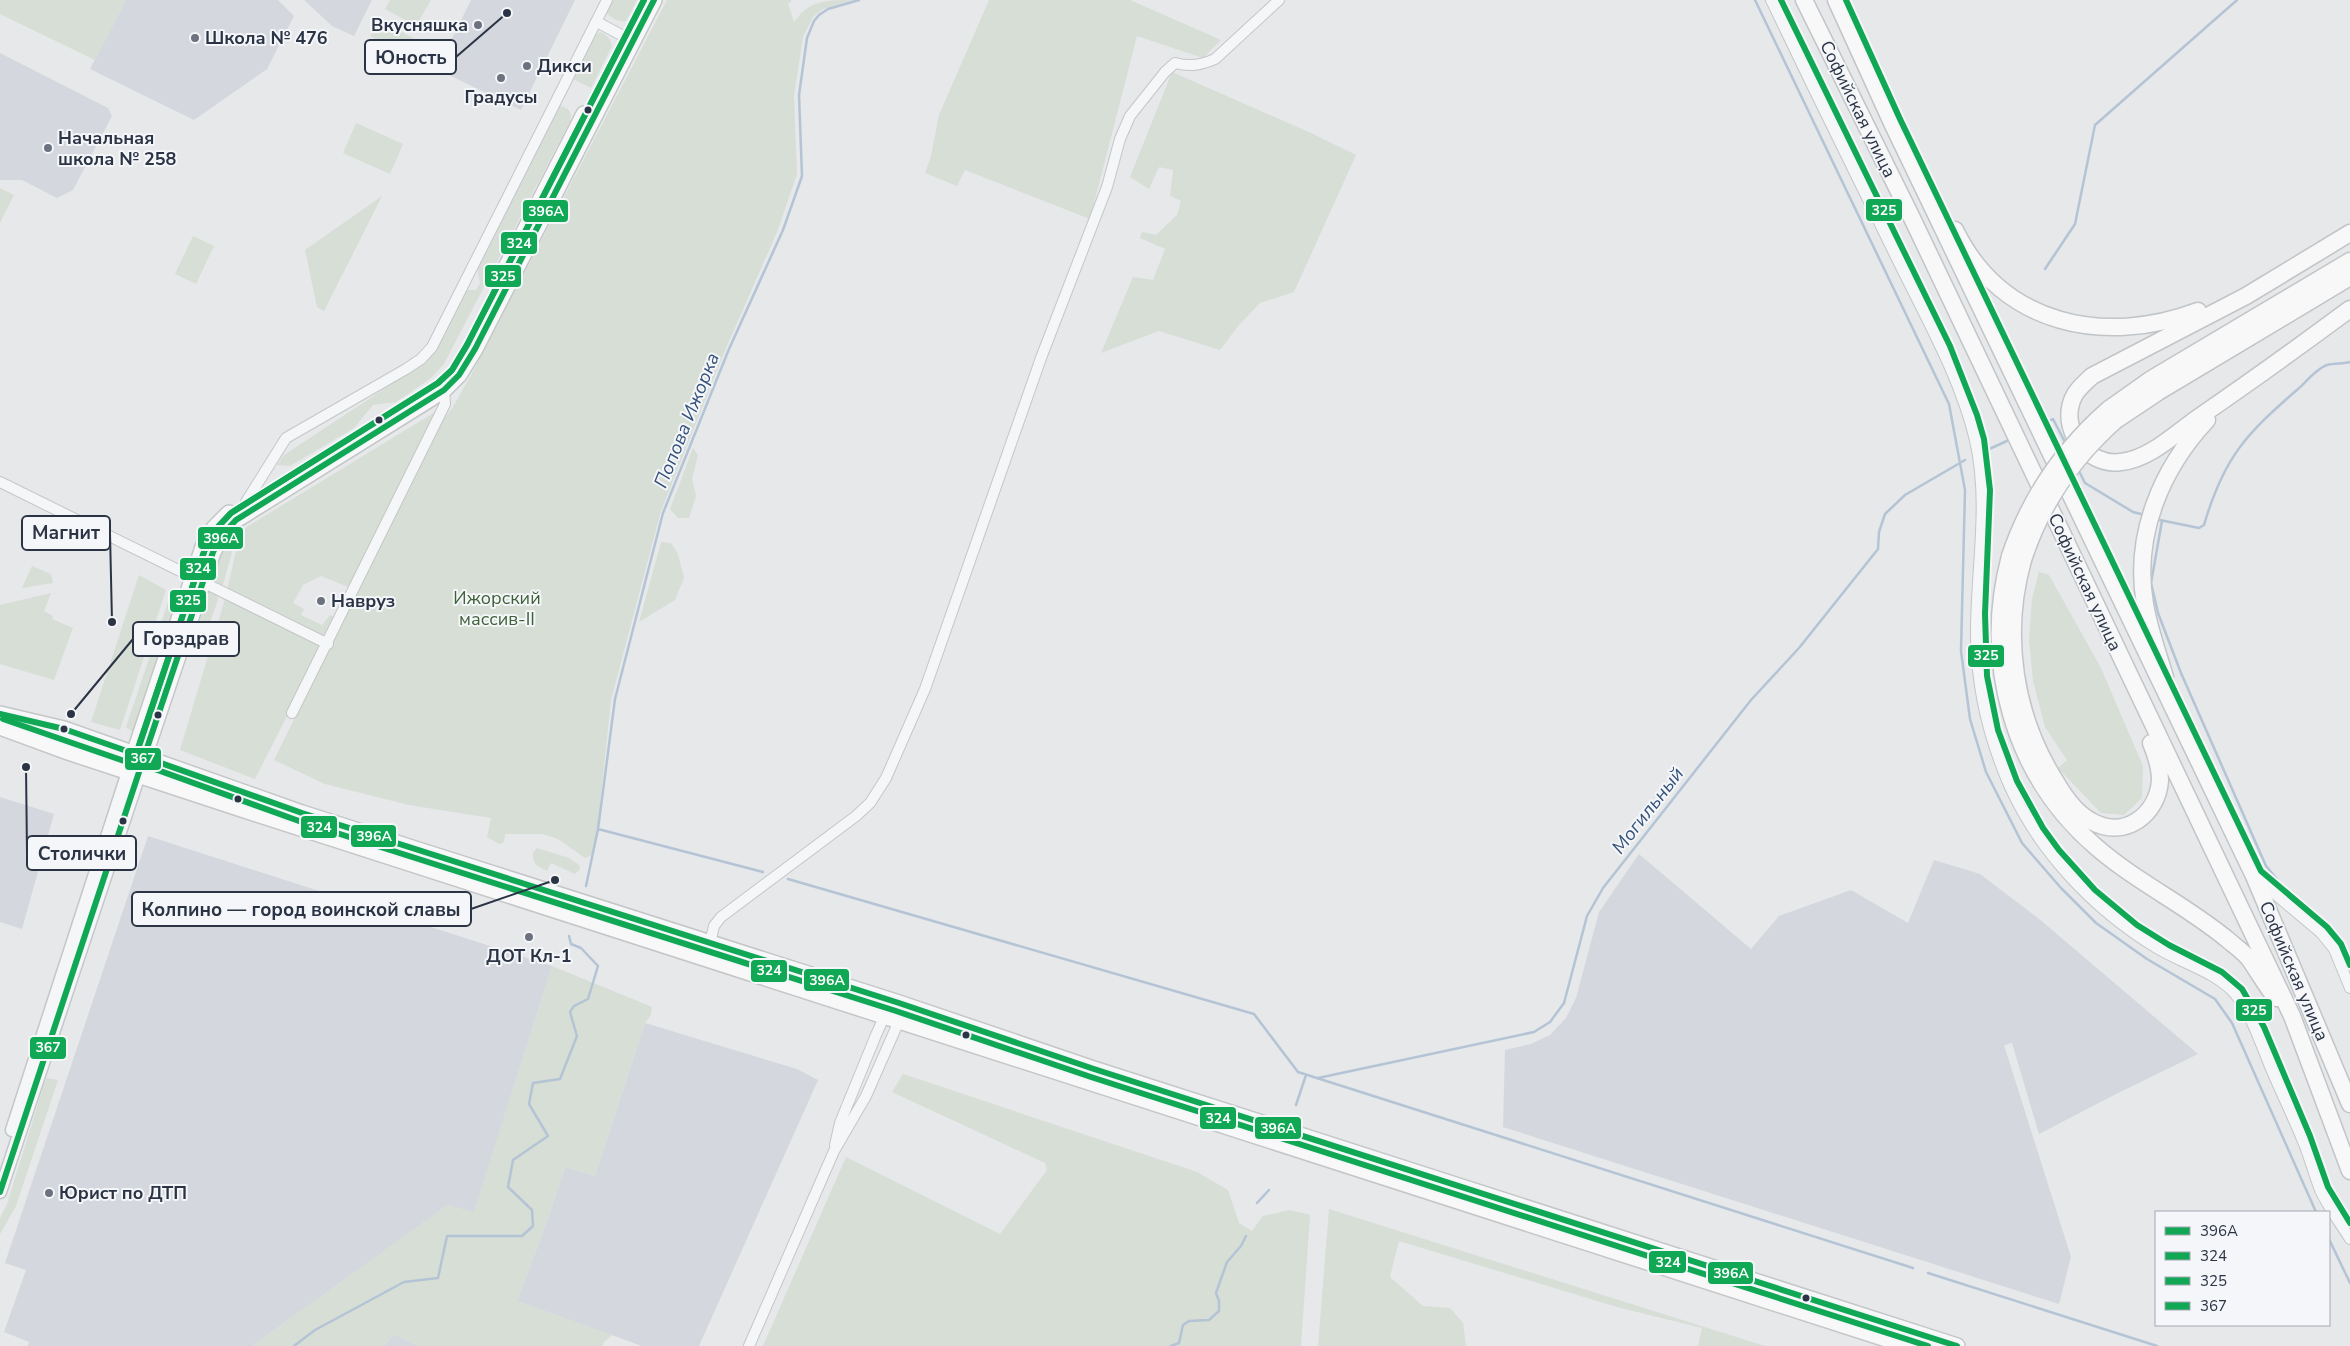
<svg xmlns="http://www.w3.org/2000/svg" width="2350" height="1346" font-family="'Nunito Sans',sans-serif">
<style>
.built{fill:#d4d7dd}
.green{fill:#d6ded6}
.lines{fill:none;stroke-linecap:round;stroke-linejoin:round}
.stream{stroke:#b4c4d5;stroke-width:2.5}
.minor-casing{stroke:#c4c6c8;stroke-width:12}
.tertiary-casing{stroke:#c4c6c8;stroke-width:15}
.secondary-casing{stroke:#c4c6c8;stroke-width:18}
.primary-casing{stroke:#c2c5c8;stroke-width:19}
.minor{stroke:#f5f6f7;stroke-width:10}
.tertiary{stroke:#f5f6f7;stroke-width:12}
.secondary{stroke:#f8f8f8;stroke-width:15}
.primary{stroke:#f8f8f8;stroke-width:16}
.primary-bridge-casing{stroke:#c2c5c8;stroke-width:19;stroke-linecap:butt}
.primary-bridge{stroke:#f8f8f8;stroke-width:16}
.bus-1-casing{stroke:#f4f6f9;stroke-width:10}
.bus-2-casing{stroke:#f4f6f9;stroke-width:10}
.bus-3-casing{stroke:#f4f6f9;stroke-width:10}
.bus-4-casing{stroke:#f4f6f9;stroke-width:10}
.bus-1{stroke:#10a855;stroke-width:6}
.bus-2{stroke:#10a855;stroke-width:6}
.bus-3{stroke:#10a855;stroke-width:6}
.bus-4{stroke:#10a855;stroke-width:6}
.poi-dot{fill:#6c737f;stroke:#f4f6f9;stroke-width:2}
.bus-dot{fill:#2b3445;stroke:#f4f6f9;stroke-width:2}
.labels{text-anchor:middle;stroke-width:4;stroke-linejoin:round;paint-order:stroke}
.poi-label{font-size:18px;font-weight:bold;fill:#2b3445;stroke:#f4f6f9;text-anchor:start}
.street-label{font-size:18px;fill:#2b3445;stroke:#f4f6f9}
.park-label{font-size:18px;fill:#3f6138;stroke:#f4f6f9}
.water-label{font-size:19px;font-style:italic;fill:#34527a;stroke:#f4f6f9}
.leader{fill:none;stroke:#2b3445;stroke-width:2}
.callout-dot{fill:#2b3445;stroke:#f4f6f9;stroke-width:2}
.callout{fill:#f4f6f9;stroke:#2b3445;stroke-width:2}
.callout-label{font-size:19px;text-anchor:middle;font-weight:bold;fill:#2b3445}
.line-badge{stroke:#f4f6f9;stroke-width:2}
.badge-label{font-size:14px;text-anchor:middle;font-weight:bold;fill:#fff}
</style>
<rect width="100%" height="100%" fill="#e6e8ea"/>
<path class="built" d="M126,0H278L294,16L267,69L194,120L90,69Z
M304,0H372L354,36L332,26Z
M471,0H575L521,110L437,69Z
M0,53L108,108L112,116L73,190L57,198L22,180H0Z
M0,797L54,814L22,929L0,922Z
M148,836L552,966L474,1213L448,1205L252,1346H28L29,1342L4,1332L26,1270L5,1263Z
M1639,854L1751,949L1779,916L1851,890L1908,923L1934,860L1980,874L2038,918L2198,1054L2116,1094L2039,1134L2012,1043L2004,1045L2071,1257L2059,1304L1503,1127L1505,1050L1531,1044L1550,1035L1566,1018L1576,998L1599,912Z
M645,1023L797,1069L818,1080L699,1346H642L517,1301L549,1216L565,1167L595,1176Z
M394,1334L418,1346H384Z"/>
<path class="green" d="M0,0H126L95,60L0,14Z
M390,0H431L416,26L385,9Z
M613,0H637L626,21C617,22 612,19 606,12Z
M667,0H792L788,4L794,22C810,0 825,0 854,0L823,9L813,17L803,37L794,96L797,174L777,232L726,348L661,511L611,700L597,833L592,855L585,858L558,839L543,834H505L504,842L499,844L487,837L491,818L409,805L325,784L274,760L439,425L453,407L471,375Z
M989,0H1130L1221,40L1203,58L1137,36L1090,219L965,170L957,186L925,173L931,156L939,115Z
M379,20L413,38L404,54L370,36Z
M600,32C607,35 610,38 612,46L591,88L573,79L594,36Z
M1172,72L1311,133L1356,155L1294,292L1260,303L1239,325L1220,350L1159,331L1101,353L1133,277L1153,280L1165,249L1140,238L1142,232L1156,235L1177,215L1181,201L1170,196L1173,170L1159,167L1149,189L1130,177Z
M559,105L568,109L571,114L570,121L444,364L431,378L396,402L373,405L354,428L290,466L277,465L284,455L419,366L462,293L468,290H476L480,283L477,268Z
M356,123L403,144L390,174L343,153Z
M0,188L14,195L0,223Z
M382,196L324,311L317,307L305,250Z
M193,236L214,246L196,284L175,274Z
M440,409L351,588L321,576L303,585L293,603L304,609L301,615L322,625L330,615L338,619L331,631L317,636L227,591L235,555L245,528Z
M693,448L698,455L692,479L696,496L689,518H678L670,509Z
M238,531L222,588L209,582L222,547Z
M661,542L671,543L678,554L684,578L675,600L639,622Z
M32,566L51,574L53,583L22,588Z
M2039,572L2049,575L2101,668L2143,766L2142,798L2124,815L2101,813L2058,768L2067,760L2045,727L2033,681L2029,639L2032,599Z
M139,575L166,590L120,730L91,722Z
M210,592L217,594L218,600L200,650L189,644L206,596Z
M51,593L44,611L53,616L52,619L73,628L54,680L0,664V605Z
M171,593L180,597L134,733L126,727Z
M225,599L322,647L255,779L180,750Z
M537,848L569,858L580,866L579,870L575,874L551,863L547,871C538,867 532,864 533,853Z
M552,966L652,1007L651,1015L645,1023L595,1176L565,1167L549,1216L517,1301L612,1335L603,1343V1346H418L394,1334L384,1346H252L448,1205L474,1212Z
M903,1074L1197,1172L1228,1190L1239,1223L1252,1231L1263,1216L1290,1210L1310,1215L1301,1346H763L846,1157L1000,1234L1047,1170L1045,1163L892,1092Z
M46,1078L58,1080L16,1206L0,1234V1218L7,1204Z
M1329,1209L1765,1346H1698L1702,1328L1617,1307L1399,1241L1390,1277L1423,1306L1450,1308L1463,1323L1466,1346H1318Z"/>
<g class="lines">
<path class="stream" d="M1755,0L1949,404L1965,490L1961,651L1970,719L1986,772L2022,843L2061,888L2096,923L2147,959L2215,999L2232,1023L2316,1212
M2045,269L2075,224L2095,125L2237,0
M2047,422L2053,419L2066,444
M1985,451L2009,440
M2078,469L2085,483L2133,512L2145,515
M2155,519L2199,528L2204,525C2224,457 2246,434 2298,389C2306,382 2317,368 2327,365C2335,363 2343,364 2350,362
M2162,521L2151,583L2158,613L2181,673L2266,866L2282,885L2335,932L2350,959
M598,829L763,872
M788,879L1254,1014L1298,1072L1913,1268
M586,886L598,829L615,699L663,513L729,349L783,230L802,176L799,95L807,38L814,21L819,15L828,9L859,0
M1318,1078L1534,1032L1550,1022L1564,1003L1587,916L1603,888L1751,700L1799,648L1878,549L1879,532L1885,514L1905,495L1965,460
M1296,1105L1306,1075
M1257,1203L1269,1190
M2329,1239L2350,1283
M1928,1273L2157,1346
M294,1346L315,1330L404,1282L438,1278L447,1236H522L533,1226L532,1210L508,1187L513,1160L548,1136L529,1104L533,1083L560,1079L577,1036L570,1012L574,1006L588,999L598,966L581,948L571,944L569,936
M1171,1346L1179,1343L1183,1325L1189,1321L1209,1320L1219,1311V1301L1216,1293L1227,1262L1241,1246L1246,1236"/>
<defs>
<path id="minor" d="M1771,0C1813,88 1856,176 1899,263C1927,320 1960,378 1975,440C1990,506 1975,573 1976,639C1977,690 1989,739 2009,785C2039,852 2093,909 2155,947C2180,963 2215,971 2235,994C2252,1015 2261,1046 2272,1071C2283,1097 2296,1123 2306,1149C2311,1163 2315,1177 2320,1190C2328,1207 2340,1223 2350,1239
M597,22L625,37
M0,482L328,644
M246,502L286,438L406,369L421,359L432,347L607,0
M292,713L445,404L444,390
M2257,879L2321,933L2334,949L2350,988
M710,943L714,926L721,917L856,816L870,803L886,778L925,689L1041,358L1107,187L1120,139L1130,116L1165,72L1175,63C1190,67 1201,65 1215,59L1279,0
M835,1145L840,1123L876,1035L885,1015L899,1003
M749,1346L834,1151L866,1096L899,1021V1003"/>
<path id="tertiary" d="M12,1130L128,772
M0,1192L139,775"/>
<path id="secondary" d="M500,279L584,114
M0,714L64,729L302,813L899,1003L1094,1069L1957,1346
M0,727L68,752L235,807L1908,1346
M131,763L203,547L214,528L229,513
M141,766L213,552L222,535L236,520L427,401L444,390L459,375L475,349L654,0"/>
<path id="primary" d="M1804,0L1911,216L2292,1016L2350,1171
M1836,0L1892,123L2254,876L2350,1104
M1955,230C2002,326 2105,346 2198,311
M2350,233L2246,296L2092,376C2086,382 2078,388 2074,396C2058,427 2086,467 2121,462C2150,459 2176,433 2199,417C2250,382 2300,346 2350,309
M2109,409L2150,380L2350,261
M2116,420L2158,392L2350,277
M2010,556C1982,661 2012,774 2095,846C2136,882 2186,905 2228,940C2235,946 2245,953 2250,960C2259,973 2266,986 2276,998
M2023,560C2002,635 2014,716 2056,782C2064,796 2076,813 2091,821C2124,840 2158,815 2160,780C2160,767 2156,755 2151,743
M2165,677C2158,653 2149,629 2145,604C2133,536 2161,469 2207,420"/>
</defs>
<use href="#minor" class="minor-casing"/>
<use href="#tertiary" class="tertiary-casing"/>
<use href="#secondary" class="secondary-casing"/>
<use href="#primary" class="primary-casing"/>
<use href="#minor" class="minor"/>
<use href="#tertiary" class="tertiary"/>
<use href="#secondary" class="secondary"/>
<use href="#primary" class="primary"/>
<defs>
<path id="primary-bridge" d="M2010,556C2030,497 2062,450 2109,409
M2023,560C2041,504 2072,459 2116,420"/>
</defs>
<use href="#primary-bridge" class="primary-bridge-casing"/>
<use href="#primary-bridge" class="primary-bridge"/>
<defs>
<path id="bus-1" d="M654,0L475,349L459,375L444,390L236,520L222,535L213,552L144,757L302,813L899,1003L1094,1069L1957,1346"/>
<path id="bus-2" d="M644,0L467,345L452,370L438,383L231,513L215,530L205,549L136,754L138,763L299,821L896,1011L1091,1077L1928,1346"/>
<path id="bus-3" d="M1781,0L1950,346L1977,415L1984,439L1990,490L1985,614L1987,676L1998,730L2017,781L2043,828L2059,850L2095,890L2137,925L2169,945L2222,972L2242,989L2264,1027L2310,1136L2328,1187L2350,1223
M1846,0L1900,119L2261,871L2327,927L2341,944L2350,965
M3,719L133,764L205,549L215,530L231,513L438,383L452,370L467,345L644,0"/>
<path id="bus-4" d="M0,714L64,729L144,757L0,1192"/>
</defs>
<use href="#bus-1" class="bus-1-casing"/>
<use href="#bus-2" class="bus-2-casing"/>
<use href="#bus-3" class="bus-3-casing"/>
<use href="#bus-4" class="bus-4-casing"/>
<use href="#bus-1" class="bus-1"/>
<use href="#bus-2" class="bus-2"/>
<use href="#bus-3" class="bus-3"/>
<use href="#bus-4" class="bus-4"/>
</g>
<g class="poi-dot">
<circle cx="478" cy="25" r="5"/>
<circle cx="195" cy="38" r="5"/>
<circle cx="527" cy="66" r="5"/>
<circle cx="501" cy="78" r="5"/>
<circle cx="48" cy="148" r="5"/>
<circle cx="321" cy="601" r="5"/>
<circle cx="529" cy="937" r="5"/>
<circle cx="49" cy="1193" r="5"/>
</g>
<g class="bus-dot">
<circle cx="588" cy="110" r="4.5"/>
<circle cx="379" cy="420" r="4.5"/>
<circle cx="158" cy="715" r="4.5"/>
<circle cx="64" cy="729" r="4.5"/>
<circle cx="238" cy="799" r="4.5"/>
<circle cx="123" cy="821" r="4.5"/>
<circle cx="966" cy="1035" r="4.5"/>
<circle cx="1806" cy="1298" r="4.5"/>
</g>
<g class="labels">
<g class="poi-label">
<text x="468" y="31" text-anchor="end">Вкусняшка</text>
<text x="205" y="44">Школа № 476</text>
<text x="537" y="72">Дикси</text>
<text x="501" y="103" text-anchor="middle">Градусы</text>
<text x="58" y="144">Начальная<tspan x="58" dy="21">школа № 258</tspan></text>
<text x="331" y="607">Навруз</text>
<text x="529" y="962" text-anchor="middle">ДОТ Кл-1</text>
<text x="59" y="1199">Юрист по ДТП</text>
</g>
<g class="street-label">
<text transform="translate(1858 109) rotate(64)" y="6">Софийская улица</text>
<text transform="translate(2085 582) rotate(65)" y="6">Софийская улица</text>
<text transform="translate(2294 971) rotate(67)" y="6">Софийская улица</text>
</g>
<g class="park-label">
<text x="497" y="604">Ижорский<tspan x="497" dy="21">массив-II</tspan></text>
</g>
<g class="water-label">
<text transform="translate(686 420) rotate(-68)" y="7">Попова Ижорка</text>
<text transform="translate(1647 810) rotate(-52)" y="7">Могильный</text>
</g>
</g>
<path class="leader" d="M507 13L456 57M112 622L110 533M71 714L133 639M26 767L27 853M555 880L471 909"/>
<g class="callout-dot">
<circle cx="507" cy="13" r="5"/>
<circle cx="112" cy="622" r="5"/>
<circle cx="71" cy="714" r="5"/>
<circle cx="26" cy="767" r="5"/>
<circle cx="555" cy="880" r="5"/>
</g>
<g class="callout">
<rect x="365" y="40" width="91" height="34" rx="5"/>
<rect x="22" y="516" width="88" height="34" rx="5"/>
<rect x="133" y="622" width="106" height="34" rx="5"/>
<rect x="27" y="836" width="109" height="34" rx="5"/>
<rect x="132" y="892" width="339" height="34" rx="5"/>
</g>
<g class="callout-label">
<text x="411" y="64">Юность</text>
<text x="66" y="539">Магнит</text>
<text x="186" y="645">Горздрав</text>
<text x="82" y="860">Столички</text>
<text x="301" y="916">Колпино — город воинской славы</text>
</g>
<g class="line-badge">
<rect x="1865" y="198" width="38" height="24" rx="5" fill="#10a855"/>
<rect x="522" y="199" width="47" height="24" rx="5" fill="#10a855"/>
<rect x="500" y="231" width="38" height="24" rx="5" fill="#10a855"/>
<rect x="484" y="264" width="38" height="24" rx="5" fill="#10a855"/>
<rect x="197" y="526" width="47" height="24" rx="5" fill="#10a855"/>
<rect x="179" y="557" width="38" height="24" rx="5" fill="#10a855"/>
<rect x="169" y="589" width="38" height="24" rx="5" fill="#10a855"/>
<rect x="1967" y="644" width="38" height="24" rx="5" fill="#10a855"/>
<rect x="124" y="747" width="38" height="24" rx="5" fill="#10a855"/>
<rect x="300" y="815" width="38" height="24" rx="5" fill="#10a855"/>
<rect x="350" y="824" width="47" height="24" rx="5" fill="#10a855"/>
<rect x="750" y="959" width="38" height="24" rx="5" fill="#10a855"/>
<rect x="803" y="968" width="47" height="24" rx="5" fill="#10a855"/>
<rect x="2235" y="998" width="38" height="24" rx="5" fill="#10a855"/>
<rect x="29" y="1036" width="38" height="24" rx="5" fill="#10a855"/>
<rect x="1199" y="1106" width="38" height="24" rx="5" fill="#10a855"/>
<rect x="1254" y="1116" width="48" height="24" rx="5" fill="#10a855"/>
<rect x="1648" y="1250" width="39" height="24" rx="5" fill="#10a855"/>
<rect x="1707" y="1261" width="47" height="24" rx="5" fill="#10a855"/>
</g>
<g class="badge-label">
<text x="1884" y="215">325</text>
<text x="546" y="216">396А</text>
<text x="519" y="248">324</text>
<text x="503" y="281">325</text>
<text x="221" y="543">396А</text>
<text x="198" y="573">324</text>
<text x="188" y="605">325</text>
<text x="1986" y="660">325</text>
<text x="143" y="763">367</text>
<text x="319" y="832">324</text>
<text x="374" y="841">396А</text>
<text x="769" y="975">324</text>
<text x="827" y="985">396А</text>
<text x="2254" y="1015">325</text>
<text x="48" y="1052">367</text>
<text x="1218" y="1123">324</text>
<text x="1278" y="1133">396А</text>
<text x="1668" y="1267">324</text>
<text x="1731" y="1278">396А</text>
</g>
<rect x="2155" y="1211" width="175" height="115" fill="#f4f6f9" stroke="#a4a8b1"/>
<rect x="2165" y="1227" width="25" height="8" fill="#10a855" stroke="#a4a8b1"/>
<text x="2200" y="1236" font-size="15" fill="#2b3445">396А</text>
<rect x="2165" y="1252" width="25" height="8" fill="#10a855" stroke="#a4a8b1"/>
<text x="2200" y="1261" font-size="15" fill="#2b3445">324</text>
<rect x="2165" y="1277" width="25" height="8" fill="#10a855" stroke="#a4a8b1"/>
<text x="2200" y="1286" font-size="15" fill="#2b3445">325</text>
<rect x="2165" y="1302" width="25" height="8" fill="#10a855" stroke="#a4a8b1"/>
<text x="2200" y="1311" font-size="15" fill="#2b3445">367</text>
</svg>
